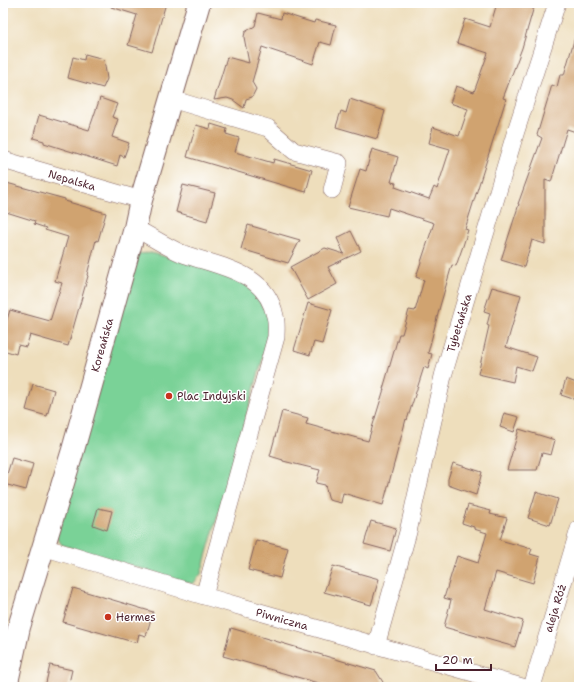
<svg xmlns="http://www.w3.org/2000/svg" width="582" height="690" font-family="'Shantell Sans',sans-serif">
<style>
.green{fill:#7ad297;stroke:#627861}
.building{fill:#d0a36f}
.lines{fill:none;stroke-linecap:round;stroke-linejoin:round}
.street-casing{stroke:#83625e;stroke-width:18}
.secondary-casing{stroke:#83625e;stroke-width:24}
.street{stroke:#fff;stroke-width:17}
.secondary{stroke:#fff;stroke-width:22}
.poi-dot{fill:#c8321e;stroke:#fff;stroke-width:1.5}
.labels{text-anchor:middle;stroke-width:3;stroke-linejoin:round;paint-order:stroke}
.street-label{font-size:11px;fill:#4a1f2b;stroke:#fff}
.poi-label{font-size:11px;fill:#4a1f2b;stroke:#fff;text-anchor:start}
</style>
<rect width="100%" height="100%" fill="#fff"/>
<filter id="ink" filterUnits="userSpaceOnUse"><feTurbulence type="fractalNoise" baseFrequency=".025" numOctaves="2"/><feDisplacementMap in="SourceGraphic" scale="8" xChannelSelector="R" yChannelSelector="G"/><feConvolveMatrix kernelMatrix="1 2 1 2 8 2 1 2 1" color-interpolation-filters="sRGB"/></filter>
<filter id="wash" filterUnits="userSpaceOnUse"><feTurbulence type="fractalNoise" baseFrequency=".012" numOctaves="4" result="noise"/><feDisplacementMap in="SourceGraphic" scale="16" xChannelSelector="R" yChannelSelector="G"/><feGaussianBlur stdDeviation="0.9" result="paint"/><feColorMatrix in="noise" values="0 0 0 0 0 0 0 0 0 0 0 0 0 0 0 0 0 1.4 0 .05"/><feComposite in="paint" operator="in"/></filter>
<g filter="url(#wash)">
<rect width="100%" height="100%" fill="#eedebc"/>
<path class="green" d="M151,253L191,263L243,281L258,297L269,320L267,342L263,358L201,574L193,584L62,545L55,535L136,254Z"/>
<g id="blocks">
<path class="building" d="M111,3H166L152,52L128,45L137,15L111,7Z
M497,3H535L522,48L503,98L506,99L465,229L468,230L463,246L456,266L452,265L440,306L428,353L432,354L428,369L424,367L407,420L406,419L383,505L343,493L341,503L329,500L325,485L316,483L320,470L283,461V460L270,456L282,411L308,418L306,424L368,441L384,389H383L399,334H402L409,310L415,311L424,280L416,277L434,223L389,208L387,216L348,207L360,169L366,171L372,149L398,157L391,182L396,183L395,187L429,199L434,187L437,189L450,149L429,143L433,127L459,136L468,109L450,103L456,86L474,92L488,53L457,43L465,19L490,27Z
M258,13L281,19L282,13L314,23L315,20L336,25L331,45L320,42L313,64L262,47L252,82L256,89L252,97L246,99L244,108L233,100L227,98L214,100L227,57L249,63L244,37L245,32L255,26Z
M575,37H579V133L567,129L551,182L545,180V244L532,240L524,267L501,260L519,204H518L542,138L537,135L552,85L557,87L560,75H564Z
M85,54L104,59L107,79L103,88L68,78L73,57L84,60Z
M100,98L117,104L112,117L118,119L112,137L129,143L124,157L120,155L117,166L44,143V141L33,138L39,115L89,130Z
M350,99L385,111L377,139L336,127L341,111L346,113Z
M211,124L227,129L226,134L239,138L235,152L273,163L274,159L312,170L306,192L187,157L196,125L210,129Z
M3,182L65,199V201L106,213L98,241L96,240L87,275L88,276L68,346L30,335L26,347L18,345L16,354L3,350V332L10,310L50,321L62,283L55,281L68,237L45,230L46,228L34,224L35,221L3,211Z
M183,185L215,193L207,221L176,212Z
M248,225L300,240L288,263L241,249Z
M351,231L361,251L328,267L337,284L308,300L290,267L325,248L344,254L337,238Z
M492,287L521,295L506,347L537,357L532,371L516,366L513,382L478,374L489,326L487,325L490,313L484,311Z
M308,303L332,310L322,344L314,342L310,355L294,350Z
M566,379L579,384V401L561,395Z
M33,384L54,390L47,416L26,410Z
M504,413L519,417L514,432L500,427Z
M519,429L555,440L551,455L542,453L537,470H507Z
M12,458L33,464L26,490L4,484Z
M453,463L482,472L476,495L448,485V479Z
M536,492L558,499L550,525L528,518Z
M468,505L491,511L490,514L507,518L500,540L532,549L530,554L540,557L533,583L496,572L485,609L523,621L515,647L444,627L451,600L444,598L457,556L478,563L487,533L474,529V527L462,523Z
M98,508L112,511L107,530L93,525Z
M371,521L396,528L390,551L364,544Z
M256,540L288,548L280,578L248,570Z
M333,566L379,579L371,605L324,592Z
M73,588L153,612L146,636L139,634L137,643L63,622Z
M231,628L376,671L386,687H332L223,656Z
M50,665L72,670L68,687H45Z"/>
</g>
</g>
<g filter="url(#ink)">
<use href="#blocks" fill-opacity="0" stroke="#83625e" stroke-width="1"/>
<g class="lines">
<defs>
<path id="street" d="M171,99L268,128L294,151L339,163L332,190
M3,160L141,200
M135,228C150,236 165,246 181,253C217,267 266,270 275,316C277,322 276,330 276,337L204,596
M43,547L204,596L522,687
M376,646L408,532L443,376L515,134L557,3
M532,687L579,529"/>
<path id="secondary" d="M6,687L19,627L73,450L135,228L141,200L199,3"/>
</defs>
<use href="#street" class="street-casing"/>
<use href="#secondary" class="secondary-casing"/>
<use href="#street" class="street"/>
<use href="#secondary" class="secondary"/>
</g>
</g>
<g class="poi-dot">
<circle cx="169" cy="396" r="4"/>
<circle cx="108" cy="617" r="4"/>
</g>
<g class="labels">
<g class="street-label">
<text transform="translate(72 180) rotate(16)" y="4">Nepalska</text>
<text transform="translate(459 323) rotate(-73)" y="4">Tybetańska</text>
<text transform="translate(102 345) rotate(-74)" y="4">Koreańska</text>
<text transform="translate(555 608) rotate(-73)" y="4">aleja Róż</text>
<text transform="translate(282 619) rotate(16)" y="4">Piwniczna</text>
</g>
<g class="poi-label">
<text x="177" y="400">Plac Indyjski</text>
<text x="116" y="621">Hermes</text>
</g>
</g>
<rect width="582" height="690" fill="none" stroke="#fff" stroke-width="16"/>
<path d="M436 664v6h55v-6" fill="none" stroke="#4a1f2b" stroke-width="2"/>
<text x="442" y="664" font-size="12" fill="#4a1f2b" stroke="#ffffff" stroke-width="3" paint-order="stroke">20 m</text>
</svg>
